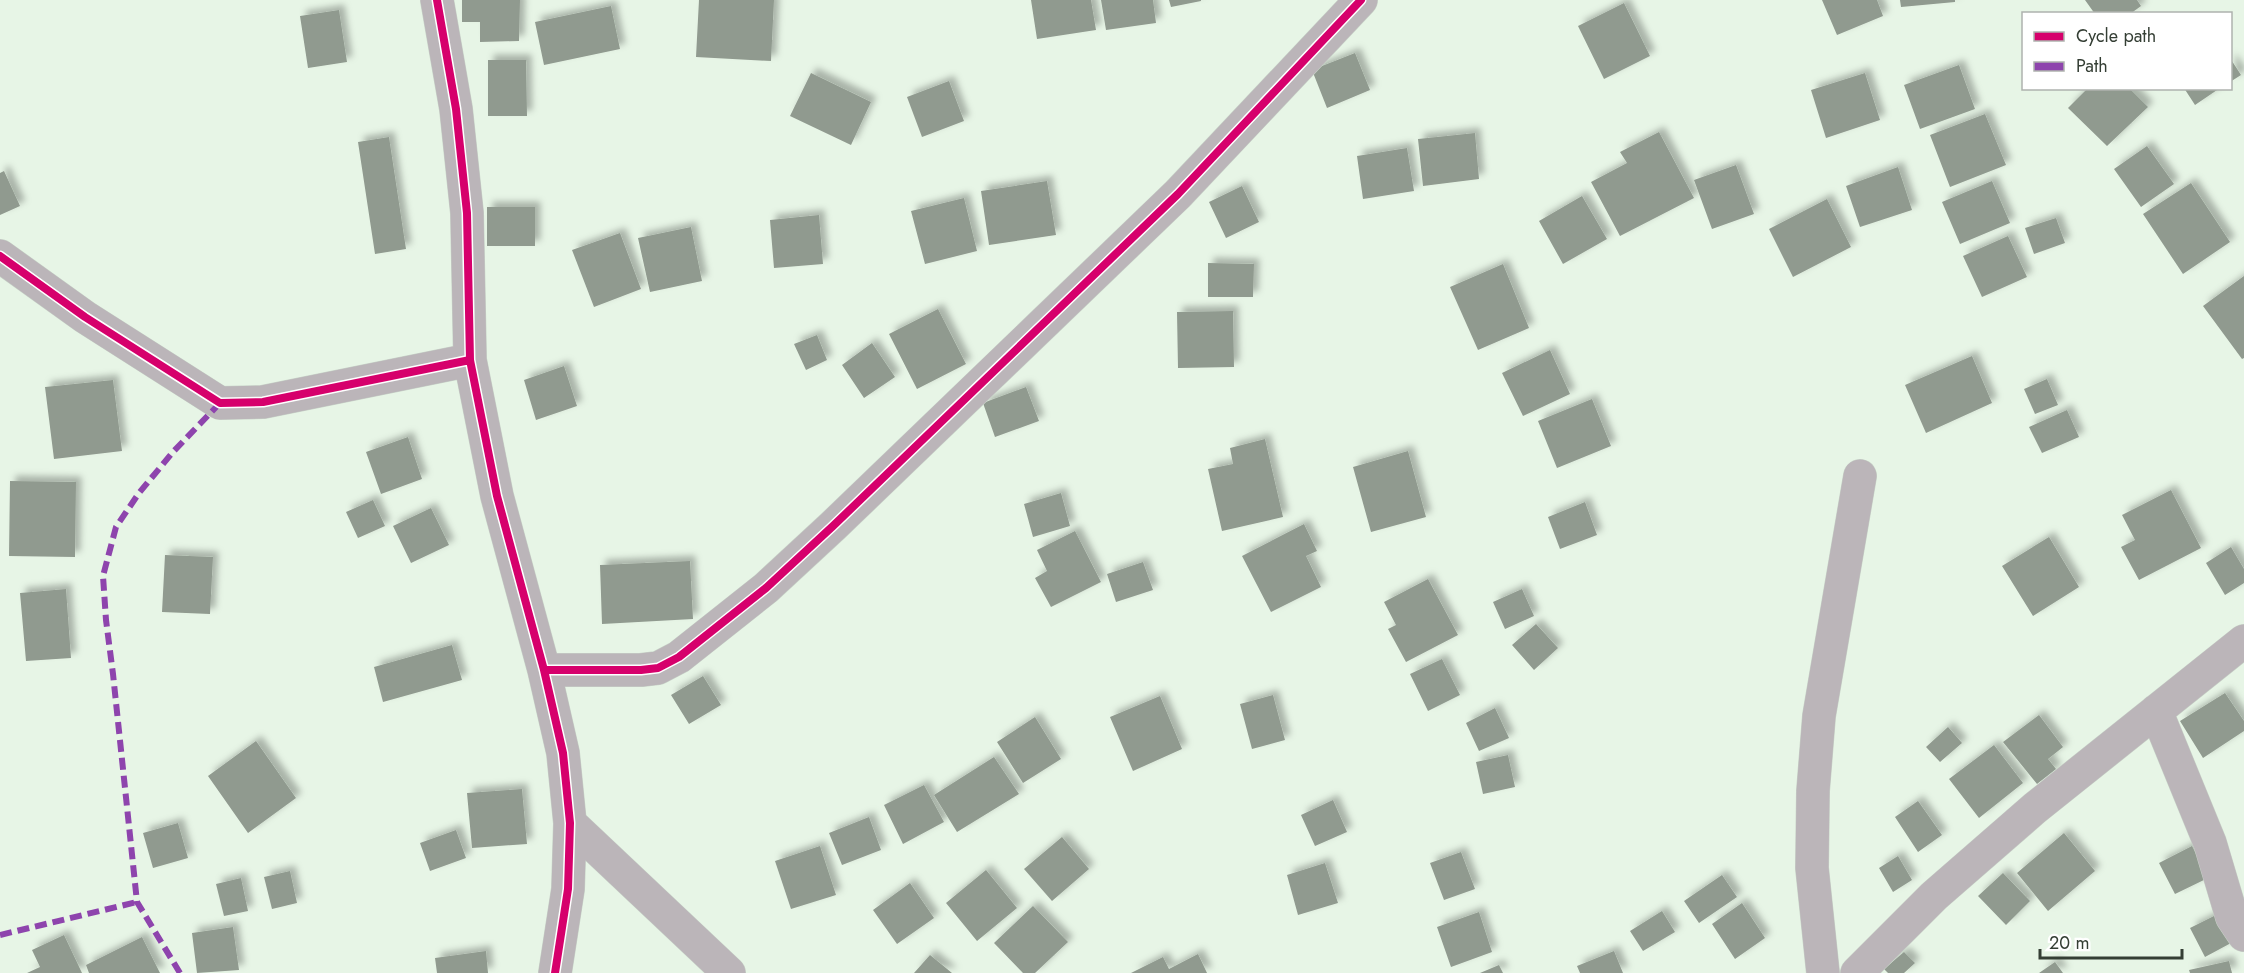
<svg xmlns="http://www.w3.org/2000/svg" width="2244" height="973" font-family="Jost,sans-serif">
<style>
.building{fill:#909a8f;filter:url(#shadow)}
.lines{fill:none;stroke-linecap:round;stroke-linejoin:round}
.minor-casing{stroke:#c8d2c8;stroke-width:34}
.minor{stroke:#bbb5b9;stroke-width:33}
.quiet{stroke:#8e44ad;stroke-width:6;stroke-dasharray:12 6;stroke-linecap:butt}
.cycleway-casing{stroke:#fff;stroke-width:11}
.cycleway{stroke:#d6006c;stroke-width:8}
</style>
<defs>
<filter id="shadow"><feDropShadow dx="5.5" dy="-5.5" stdDeviation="3" flood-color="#0004"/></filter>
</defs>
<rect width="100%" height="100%" fill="#e7f5e6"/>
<path class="building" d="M462,0H520L519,41L480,42V22H462Z
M699,0H774L771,61L696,57Z
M1031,0H1091L1096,30L1037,39Z
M1101,0H1153L1156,23L1106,30Z
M1169,0H1201V1L1171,7Z
M1822,0H1877L1883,16L1837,35Z
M1900,0H1955V2L1901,7Z
M2085,0H2137L2141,6L2130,14H2095Z
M1624,3L1650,56L1604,79L1578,26Z
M611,6L620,49L544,65L535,22Z
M339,10L347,62L308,68L300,16Z
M1355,53L1370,90L1327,108L1312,70Z
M2230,58L2241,75L2230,82Z
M488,60H526L527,116H488Z
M1959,65L1975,109L1920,129L1904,85Z
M811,73L871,102L851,145L790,116Z
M1865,73L1880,120L1826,138L1811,90Z
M949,81L964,121L922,137L907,97Z
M2088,88H2129L2148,107L2107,146L2068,108Z
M2184,88H2220L2195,105Z
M1985,114L2006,165L1950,187L1930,135Z
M1659,132L1694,198L1620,236L1591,182L1627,163L1620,152Z
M1475,133L1479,179L1423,186L1418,139Z
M389,137L406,249L375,254L358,142Z
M2147,146L2174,184L2141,207L2114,169Z
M1407,148L1414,191L1363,199L1357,156Z
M1736,165L1754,214L1712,229L1694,180Z
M1898,167L1912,210L1860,227L1846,186Z
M4,171L20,206L0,215V173Z
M1047,181L1056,235L989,245L981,191Z
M1992,181L2010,223L1960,244L1942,202Z
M2191,183L2230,242L2183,274L2143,214Z
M1242,186L1259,222L1226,238L1209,202Z
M1582,196L1607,239L1563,264L1539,221Z
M964,198L977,251L925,264L911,211Z
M1827,199L1851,247L1793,277L1769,229Z
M487,207H535V246H487Z
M819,215L823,264L774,268L770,220Z
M2056,218L2065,243L2034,254L2025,228Z
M691,227L702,281L650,292L638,238Z
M620,233L641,289L594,307L572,250Z
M2008,236L2027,277L1982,297L1963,256Z
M1208,263L1254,264L1253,297H1208Z
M1503,264L1529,328L1478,350L1450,287Z
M2244,276V358L2242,359L2203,306Z
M938,309L966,364L917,389L889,334Z
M1233,311L1234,367L1178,368L1177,312Z
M817,335L827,360L806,370L794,344Z
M872,343L895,377L864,398L842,365Z
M1550,350L1570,394L1523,416L1502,373Z
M1972,356L1992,403L1926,433L1905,385Z
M564,366L577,406L536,420L524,380Z
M2047,379L2058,405L2035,414L2024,389Z
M113,380L122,451L54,459L45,387Z
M1026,387L1039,421L995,437L983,403Z
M1592,399L1611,446L1557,468L1538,421Z
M2067,410L2079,437L2042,453L2029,427Z
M408,437L422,479L381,494L366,452Z
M1265,439L1283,517L1222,531L1208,469L1233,464L1230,448Z
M1408,451L1426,517L1371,532L1353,467Z
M10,481L76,482L75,557L9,556Z
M2171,490L2201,548L2139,580L2121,547L2135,540L2122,515Z
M1061,493L1070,526L1033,537L1024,504Z
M373,500L385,526L358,538L346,512Z
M1585,502L1597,535L1560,549L1548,517Z
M431,508L449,545L411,563L393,526Z
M1304,524L1317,551L1306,556L1321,587L1271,612L1242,556Z
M1075,531L1101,582L1051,607L1035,578L1047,571L1037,550Z
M2049,537L2079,587L2033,616L2002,566Z
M2231,547L2244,569V583L2225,595L2206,563Z
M165,555L213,557L210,614L162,612Z
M690,561L693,619L602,624L600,565Z
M1143,562L1153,590L1116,602L1107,574Z
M1428,579L1458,635L1406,662L1388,629L1396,625L1384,602Z
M66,589L71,658L26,661L20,593Z
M1522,589L1534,616L1505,629L1493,602Z
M1536,624L1558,648L1534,670L1512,645Z
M452,645L462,680L383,702L374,667Z
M1442,659L1460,695L1428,711L1410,674Z
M703,676L721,705L689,724L671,695Z
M2225,693L2244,721V731L2203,758L2180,721Z
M1273,695L1285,740L1252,749L1240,704Z
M1160,696L1182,749L1133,771L1110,717Z
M1495,708L1509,738L1479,751L1466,723Z
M2039,715L2063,747L2048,759L2056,769L2037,784L2003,742Z
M1035,717L1061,759L1023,783L997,742Z
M1948,727L1962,743L1940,762L1926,747Z
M256,741L296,798L248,833L208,776Z
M1994,745L2023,783L1979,818L1949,779Z
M1508,755L1515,787L1483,794L1476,762Z
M994,757L1019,794L957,832L934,795Z
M924,785L944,822L903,844L884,805Z
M522,789L527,844L472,848L467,793Z
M1333,800L1347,832L1315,846L1301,815Z
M1918,801L1942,835L1918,852L1895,817Z
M869,817L881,850L842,865L829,833Z
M178,823L188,858L153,868L143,833Z
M456,830L466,858L430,871L420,843Z
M2064,833L2095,871L2048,911L2017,873Z
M1062,837L1089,869L1052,901L1024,869Z
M820,846L836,895L791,909L775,861Z
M2192,846L2208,878L2175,894L2159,863Z
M1461,852L1475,889L1444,900L1430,863Z
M1898,856L1912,880L1893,892L1879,868Z
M1325,863L1338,903L1298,915L1287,875Z
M986,870L1017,908L977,941L946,903Z
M290,871L297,903L272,909L264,877Z
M2003,873L2030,901L2006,925L1978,896Z
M1722,875L1737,897L1699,923L1684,901Z
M241,878L248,911L224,916L216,884Z
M910,883L934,918L897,944L873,910Z
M1742,903L1765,938L1735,959L1712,924Z
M1033,906L1068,942L1035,973H1023L994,943Z
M1662,911L1675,932L1643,951L1630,931Z
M1479,912L1492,952L1451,967L1437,927Z
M2216,915L2231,943L2205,957L2190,928Z
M233,927L239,970L197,973L192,933Z
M64,935L82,973H27L40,967L32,950Z
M142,937L160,973H89L86,965Z
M486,951L488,973H437L435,958Z
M1614,951L1623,973H1580L1577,966Z
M1904,952L1915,963L1904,973H1888L1884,969Z
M1198,954L1207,973H1131L1163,957L1169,969Z
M930,955L952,973H914Z
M2229,961L2232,973H2190L2189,970Z
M2055,962L2063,973H2039Z
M1499,965L1503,973H1480Z"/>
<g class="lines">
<defs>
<path id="minor" d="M437,0L456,109L467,213L470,360L497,496L544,670L563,753L570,823L568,889L555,973
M0,256L85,317L220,403L263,402L470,360
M544,670H641L658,668L679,657L766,588L833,526L1178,194L1361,0
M2156,711L2210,843L2232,917L2244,935
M570,823L729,973
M1823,973L1812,868L1813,791L1819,716L1860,476
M1857,973L1934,896L2035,808L2244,641"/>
</defs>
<use href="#minor" class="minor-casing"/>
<use href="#minor" class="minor"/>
<path class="quiet" d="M0,935L137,902
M180,973L137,902L113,674L106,620L103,576L116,527L139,493L173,452L220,403"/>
<defs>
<path id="cycleway" d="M437,0L456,109L467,213L470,360L497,496L544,670L563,753L570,823L568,889L555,973
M0,256L85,317L220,403L263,402L470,360
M544,670H641L658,668L679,657L766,588L833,526L1178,194L1361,0"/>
</defs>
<use href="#cycleway" class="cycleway-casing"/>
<use href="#cycleway" class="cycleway"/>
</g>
<rect x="2022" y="12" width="210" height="78" fill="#ffffff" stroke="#aeb2ae" stroke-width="1.5"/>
<rect x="2034" y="32" width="30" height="9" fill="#d6006c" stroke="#aeb2ae" stroke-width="1.5"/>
<text x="2076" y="42" font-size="18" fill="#343e34">Cycle path</text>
<rect x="2034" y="62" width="30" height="9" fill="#8e44ad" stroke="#aeb2ae" stroke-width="1.5"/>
<text x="2076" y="72" font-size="18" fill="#343e34">Path</text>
<path d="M2040 949v9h142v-9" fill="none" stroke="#343e34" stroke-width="3"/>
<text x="2049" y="949" font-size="18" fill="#343e34" stroke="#ffffff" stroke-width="4.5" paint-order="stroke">20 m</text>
</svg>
